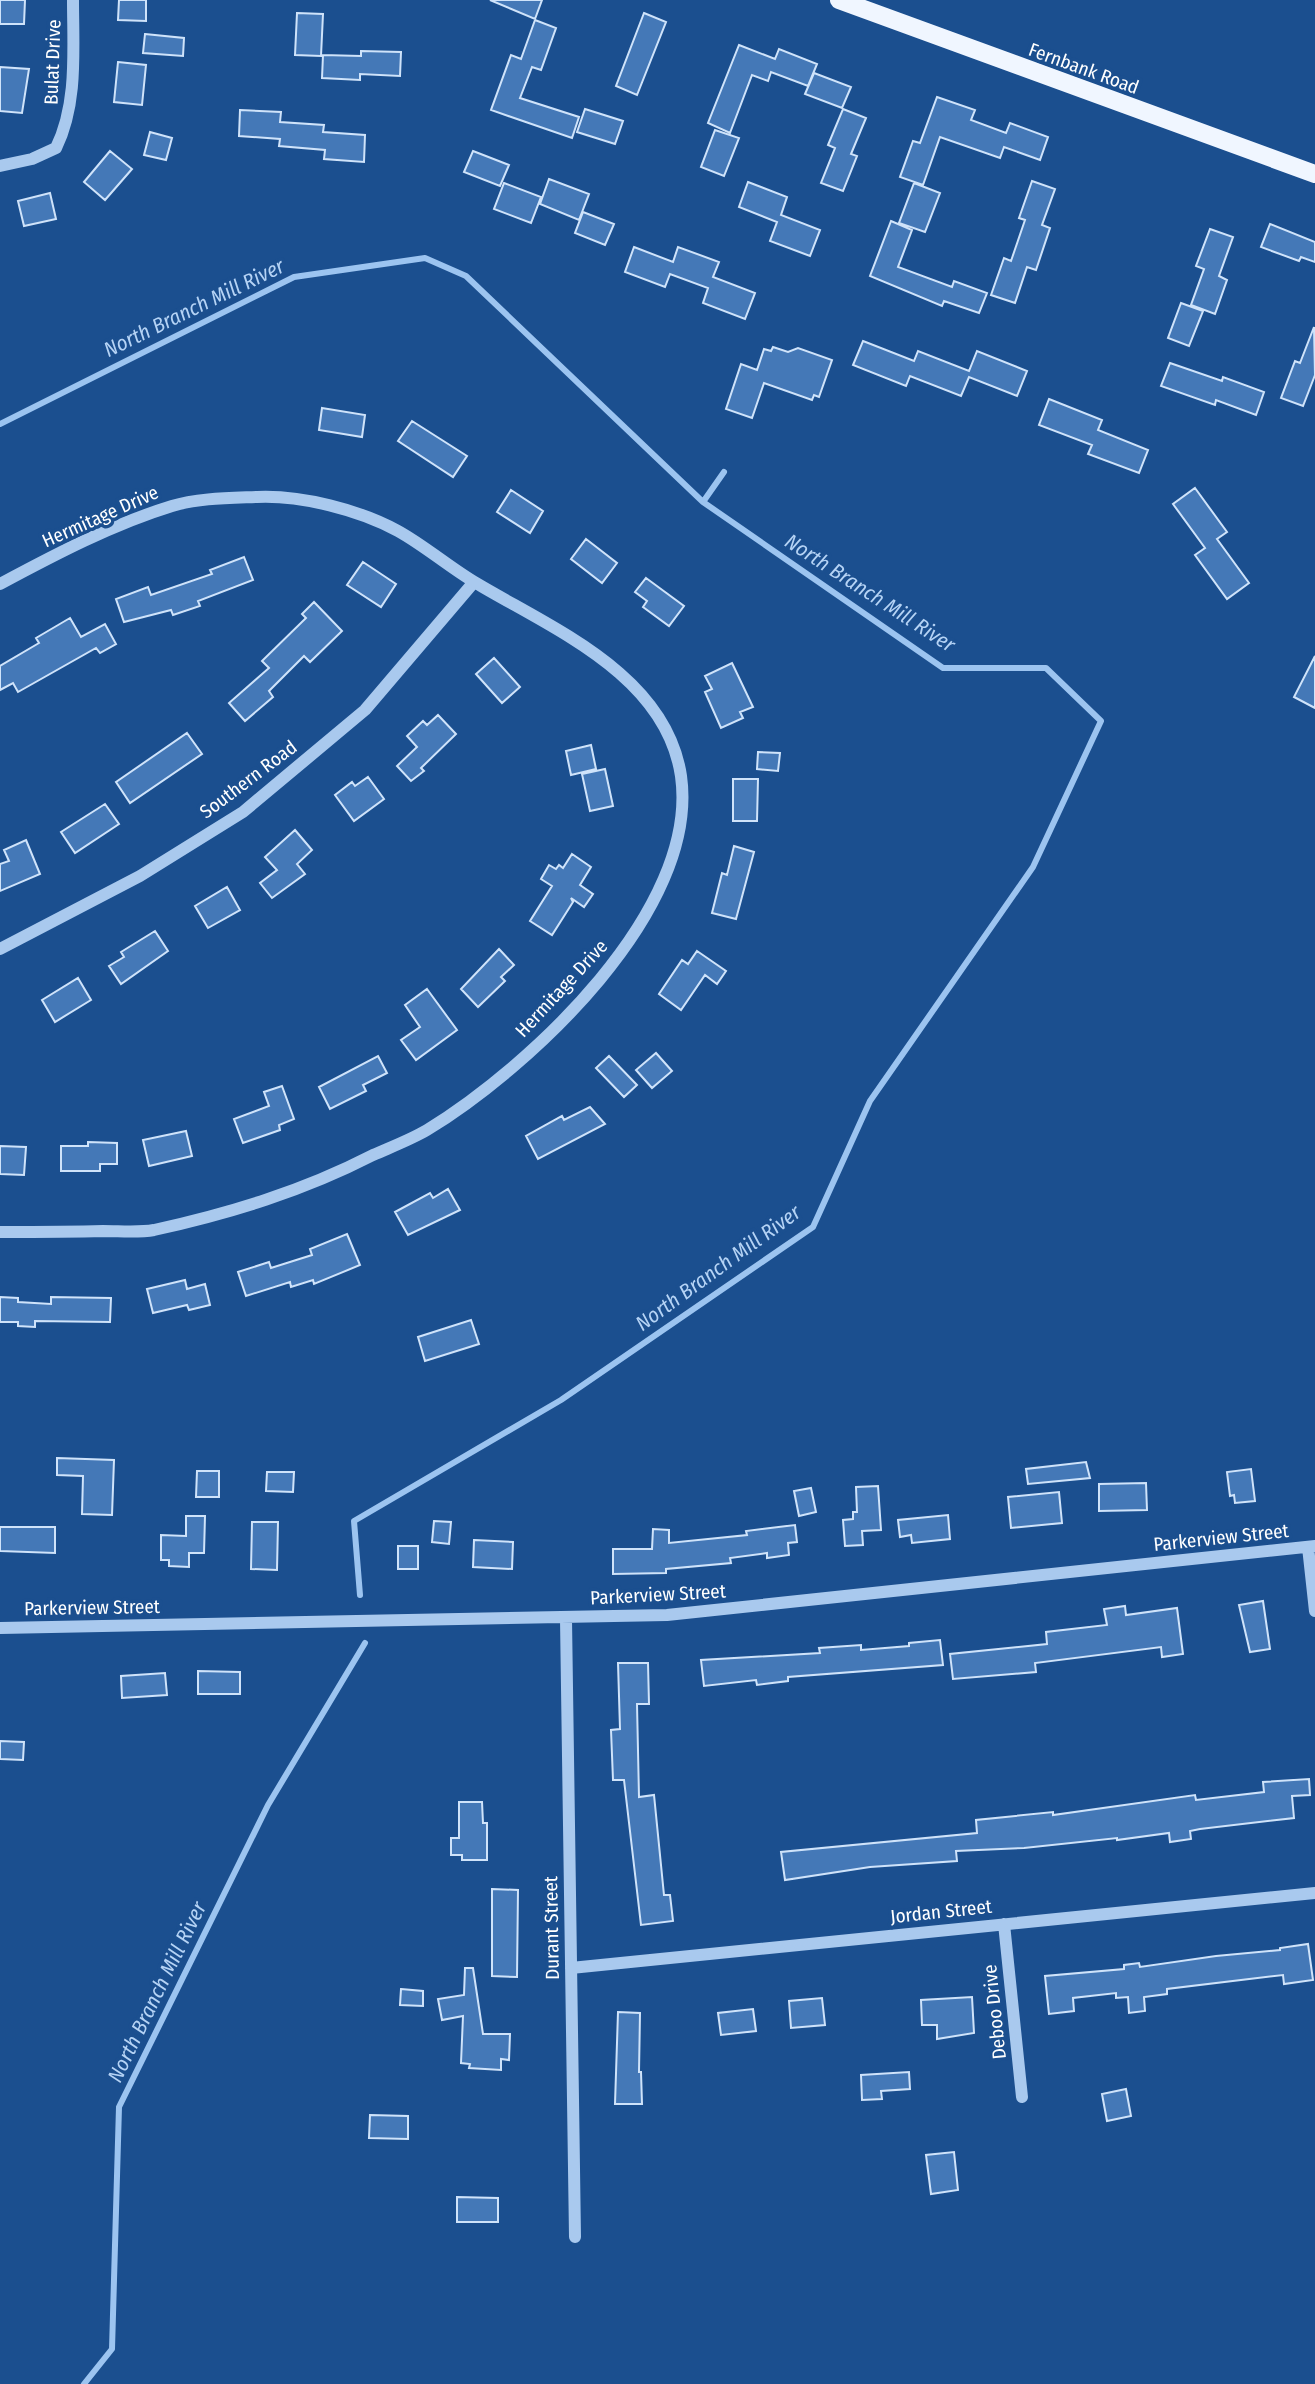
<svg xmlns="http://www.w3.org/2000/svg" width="1315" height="2384" font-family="'Fira Sans Condensed',sans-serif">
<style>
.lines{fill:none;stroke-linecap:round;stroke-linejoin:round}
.stream{stroke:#9cc4f0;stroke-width:6}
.building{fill:#4478b7;stroke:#cfe3fa;stroke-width:2}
.minor{stroke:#a9c9ee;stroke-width:12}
.major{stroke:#f0f6ff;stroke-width:18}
.labels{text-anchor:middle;stroke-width:7;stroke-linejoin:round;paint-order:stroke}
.street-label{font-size:19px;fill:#fff;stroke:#1b4f8f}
.water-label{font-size:21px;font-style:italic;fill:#b5d3f5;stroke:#1b4f8f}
</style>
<rect width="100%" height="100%" fill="#1b4f8f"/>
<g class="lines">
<path class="stream" d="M0,424L294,277L425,258L466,276L703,502L943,668H1046L1101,721L1033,867L870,1101L813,1227L561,1400L354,1521L360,1595
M703,502L724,472
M84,2384L112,2349L119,2107L268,1805L365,1643"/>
</g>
<path class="building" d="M0,0H25L24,24H0Z
M119,0H146V21L118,20Z
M490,0H542L535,19Z
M297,13L323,14L321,56L295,55Z
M644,13L666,22L637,95L616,86Z
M535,20L556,28L541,70L532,67L520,98L579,117L572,138L491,110L511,55L521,59Z
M145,34L184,38L183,56L143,53Z
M739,45L775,59L779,49L817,64L808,86L771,72L768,81L752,75L730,133L708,123Z
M361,51L401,52L400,76L360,74V80L322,78L323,55L361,56Z
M118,62L146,65L142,105L114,102Z
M0,67L29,69L22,113L0,111Z
M814,73L851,87L842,108L805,94Z
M937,97L975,110L971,120L1006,133L1010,123L1048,137L1040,160L1004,147L1000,158L940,137L923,185L900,177L913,141L920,143Z
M585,109L623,121L615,144L577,132Z
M843,109L866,118L851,154L857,156L843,191L821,183L835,148L828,145Z
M240,110L281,112L280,122L324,125L323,132L365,135L364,162L324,159L325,150L279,146L280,139L239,136Z
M715,130L739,138L724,176L701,167Z
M150,132L172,138L166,160L144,155Z
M110,151L132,169L105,200L84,182Z
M473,151L509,165L500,186L464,172Z
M549,179L589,194L579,220L540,204Z
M1032,181L1055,189L1042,225L1050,228L1036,270L1027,267L1015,303L991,295L1004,258L1011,261L1025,220L1019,218Z
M748,182L787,197L781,215L820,230L810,256L770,241L777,222L739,207Z
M504,183L541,197L531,223L494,209Z
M914,183L940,193L925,232L899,223Z
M50,193L56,219L24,226L18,201Z
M583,212L614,224L605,245L575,233Z
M891,221L912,230L898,267L952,287L954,281L987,293L979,313L944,301L942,306L870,276Z
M1270,224L1315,242V262L1301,257L1299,261L1261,247Z
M1210,229L1233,237L1219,276L1227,280L1215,314L1191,305L1204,269L1196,266Z
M634,247L673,262L678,247L719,262L713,277L755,293L745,319L703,303L708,288L670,274L665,287L625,272Z
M1181,303L1203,311L1189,346L1168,338Z
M1314,327L1315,375L1303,406L1281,398L1295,361L1300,363Z
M863,341L914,361L918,351L969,371L977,351L1027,371L1017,396L969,377L961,396L910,376L906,386L853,365Z
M773,347L788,352L798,348L832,360L819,397L814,395L812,400L764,383L752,418L726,409L741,364L757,370L764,349L771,351Z
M1170,363L1222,381L1223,377L1264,392L1256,415L1216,400L1215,405L1161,386Z
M1049,399L1102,420L1098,430L1148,450L1139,473L1088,454L1092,445L1039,425Z
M322,408L365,415L362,437L319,430Z
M412,421L467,456L453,477L398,441Z
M1195,488L1227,532L1217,539L1249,583L1227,599L1195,555L1205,548L1173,504Z
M511,490L543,511L530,533L497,512Z
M586,539L617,563L602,583L571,559Z
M244,557L253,580L198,601L200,606L173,615L171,610L124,622L116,599L148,587L151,595L212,574L210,570Z
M363,562L396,584L381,607L347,585Z
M646,578L684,606L669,626L643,607L647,601L635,592Z
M314,602L342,631L310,662L304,656L269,691L273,697L245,721L229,703L269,668L262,661L306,618L302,614Z
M70,618L81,637L105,624L116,644L100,653L96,648L18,692L13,683L0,690V666L39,643L36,638Z
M1315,656V708L1294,697Z
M494,658L520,687L502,703L476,674Z
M732,663L753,707L740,712L743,718L721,728L705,692L712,689L705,676Z
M438,715L456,734L421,768L424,771L411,781L397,766L417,747L407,736L423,721L427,725Z
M187,733L202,754L130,803L116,782Z
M591,745L596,769L571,775L566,751Z
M758,752L780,753L778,771L757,769Z
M605,769L613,806L590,811L582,774Z
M368,777L384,799L354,821L335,795L352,782L355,786Z
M733,779H758L757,821H733Z
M105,804L119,824L75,853L61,832Z
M295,830L312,850L297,864L305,874L272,898L260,883L277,870L265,857Z
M26,840L40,874L0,891V864L9,861L4,850Z
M734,846L754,852L736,919L712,913L722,873L727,875Z
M572,854L591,867L580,885L593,894L584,907L571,898L573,902L552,935L530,921L552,886L541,879L549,865L556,869L559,865L563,868Z
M227,887L240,910L208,928L195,906Z
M155,931L168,951L121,984L109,966L124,957L121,952Z
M499,949L514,965L501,977L505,981L478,1007L461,989Z
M697,951L726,971L717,984L705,975L681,1010L659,994L682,960L688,964Z
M78,978L91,1000L55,1022L42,1000Z
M427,989L457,1030L416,1060L401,1040L420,1027L405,1005Z
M656,1053L672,1071L652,1088L636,1070Z
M378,1056L387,1073L363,1085L366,1091L330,1109L319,1087Z
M609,1056L637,1085L624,1097L596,1068Z
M282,1086L294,1119L279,1125L280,1130L243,1143L234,1119L269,1106L264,1092Z
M590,1107L605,1124L538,1159L526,1136L562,1116L564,1120Z
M186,1131L192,1156L149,1166L143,1140Z
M88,1142L117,1143V1164H100V1171H61V1146H88Z
M0,1146L26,1147L24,1175L0,1174Z
M448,1189L460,1210L408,1235L395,1212L430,1193L433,1198Z
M347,1234L360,1265L314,1284L313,1280L291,1287L290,1282L246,1296L238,1272L269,1262L271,1268L312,1255L310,1249Z
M185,1280L187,1289L205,1284L210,1305L189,1310L187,1305L153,1313L147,1289Z
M0,1297L18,1298V1302L51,1304V1297L111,1298L110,1322L35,1321V1327L18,1326V1322H0Z
M471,1320L479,1344L425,1361L418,1337Z
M57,1458L114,1460L112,1515L82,1514L83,1476L57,1475Z
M1086,1462L1090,1478L1028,1484L1026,1469Z
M1251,1469L1255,1501L1235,1503L1234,1495L1230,1496L1227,1472Z
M197,1471H219V1497H196Z
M267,1472H294L293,1492L266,1491Z
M1146,1483L1147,1510L1099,1511V1484Z
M878,1486L881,1530L862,1531L863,1545L845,1546L843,1520L853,1519V1512H857L856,1487Z
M811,1488L816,1512L799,1516L794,1491Z
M1059,1492L1062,1523L1011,1528L1008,1497Z
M948,1515L950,1539L912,1543L911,1535L900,1537L898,1520Z
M186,1516H205L204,1553H189V1567L169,1566V1560H161V1535L186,1536Z
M434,1521L451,1522L449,1544L432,1542Z
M252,1522H278L277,1570L251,1569Z
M795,1525L797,1542L788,1543L789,1555L767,1558V1553L730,1558L731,1563L666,1569V1573L613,1574V1549H652L653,1529L669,1530V1543L747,1535L746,1531Z
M0,1527H55V1553L0,1551Z
M474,1540L513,1542L512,1569L473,1567Z
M398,1546H418V1569H398Z
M1263,1601L1270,1649L1250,1652L1239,1605Z
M1125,1606L1126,1615L1177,1608L1183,1654L1162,1657L1161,1647L1035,1663L1036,1672L953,1679L950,1654L1047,1644L1046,1632L1107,1625L1104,1609Z
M940,1640L943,1665L788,1677V1681L757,1685L756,1680L704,1686L701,1660L820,1653L819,1648L861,1645V1650L909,1646V1643Z
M618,1663H648L649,1704H637L639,1797L654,1795L664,1895H670L673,1921L641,1925L624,1780H613L611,1730L620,1729Z
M198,1671L240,1672V1694H198Z
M165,1673L167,1695L122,1698L121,1676Z
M0,1741L24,1742L23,1760L0,1759Z
M1309,1779L1310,1795L1292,1796L1294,1818L1200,1829L1190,1831L1191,1839L1170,1842L1169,1833L1117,1840V1838L1024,1848L956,1851L957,1861L870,1867L785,1880L781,1852L977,1833L976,1820L1053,1812V1815L1195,1795L1196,1800L1264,1792L1263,1782Z
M459,1802H482L483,1823H487V1860H462V1855H451V1838H459Z
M492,1889L518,1890L517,1977L492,1976Z
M1308,1944L1313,1980L1284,1984L1283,1975L1167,1989V1994L1144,1997L1145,2011L1129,2013L1128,1997L1116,1998V1993L1073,1998L1074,2011L1049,2014L1045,1976L1124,1969V1965L1139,1963L1140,1967L1216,1956L1280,1950V1948Z
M465,1968H473L483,2034H510L509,2060L501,2059V2070L469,2068L470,2064L461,2063L463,2016L442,2020L438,1999L464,1995Z
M401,1989L423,1991V2006L400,2005Z
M972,1997L974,2033L937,2039V2025H922L921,2000Z
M822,1998L825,2025L791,2028L789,2001Z
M753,2009L756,2031L721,2035L718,2013Z
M618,2012L640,2013L639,2072H641L642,2104H615Z
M909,2072L910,2089L881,2091L882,2099L862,2100L861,2075Z
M1126,2089L1131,2116L1107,2121L1102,2094Z
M370,2115L408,2116V2139L369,2138Z
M954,2152L958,2190L931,2194L926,2155Z
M457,2197L498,2198V2222H457Z"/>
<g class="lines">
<path class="minor" d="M0,166L32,159L56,148C78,103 73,50 73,0
M0,584C54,555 113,524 172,506C197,498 231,498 257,497C301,495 360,510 398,531C425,546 449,567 476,583C553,629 666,675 681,776C700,910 530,1067 427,1130C410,1140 391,1147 373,1155C303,1191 231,1213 154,1230C138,1233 120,1231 103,1231C69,1232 34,1232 0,1232
M0,949L140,876L243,812L365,710L474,582
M1308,1547L1315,1611
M566,1619L575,2237
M0,1628L667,1615L1315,1546
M1004,1924L1022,2097
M571,1968L1315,1893"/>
<path class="major" d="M839,0L1315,174"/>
</g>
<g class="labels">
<g class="street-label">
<text transform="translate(52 62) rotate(-88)" y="7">Bulat Drive</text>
<text transform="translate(1084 68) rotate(20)" y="7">Fernbank Road</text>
<text transform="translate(100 516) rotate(-24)" y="7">Hermitage Drive</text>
<text transform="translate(248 779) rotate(-37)" y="7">Southern Road</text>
<text transform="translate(561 988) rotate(-47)" y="7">Hermitage Drive</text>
<text transform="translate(1221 1537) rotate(-6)" y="7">Parkerview Street</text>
<text transform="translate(658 1594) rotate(-3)" y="7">Parkerview Street</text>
<text transform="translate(92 1607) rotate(-1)" y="7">Parkerview Street</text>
<text transform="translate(941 1911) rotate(-6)" y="7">Jordan Street</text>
<text transform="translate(551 1928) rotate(-91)" y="7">Durant Street</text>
<text transform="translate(994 2012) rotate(-96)" y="7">Deboo Drive</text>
</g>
<g class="water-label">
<text transform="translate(194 308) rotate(-26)" y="7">North Branch Mill River</text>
<text transform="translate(870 593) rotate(33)" y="7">North Branch Mill River</text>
<text transform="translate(718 1268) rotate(-36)" y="7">North Branch Mill River</text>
<text transform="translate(157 1992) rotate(-64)" y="7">North Branch Mill River</text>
</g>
</g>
</svg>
